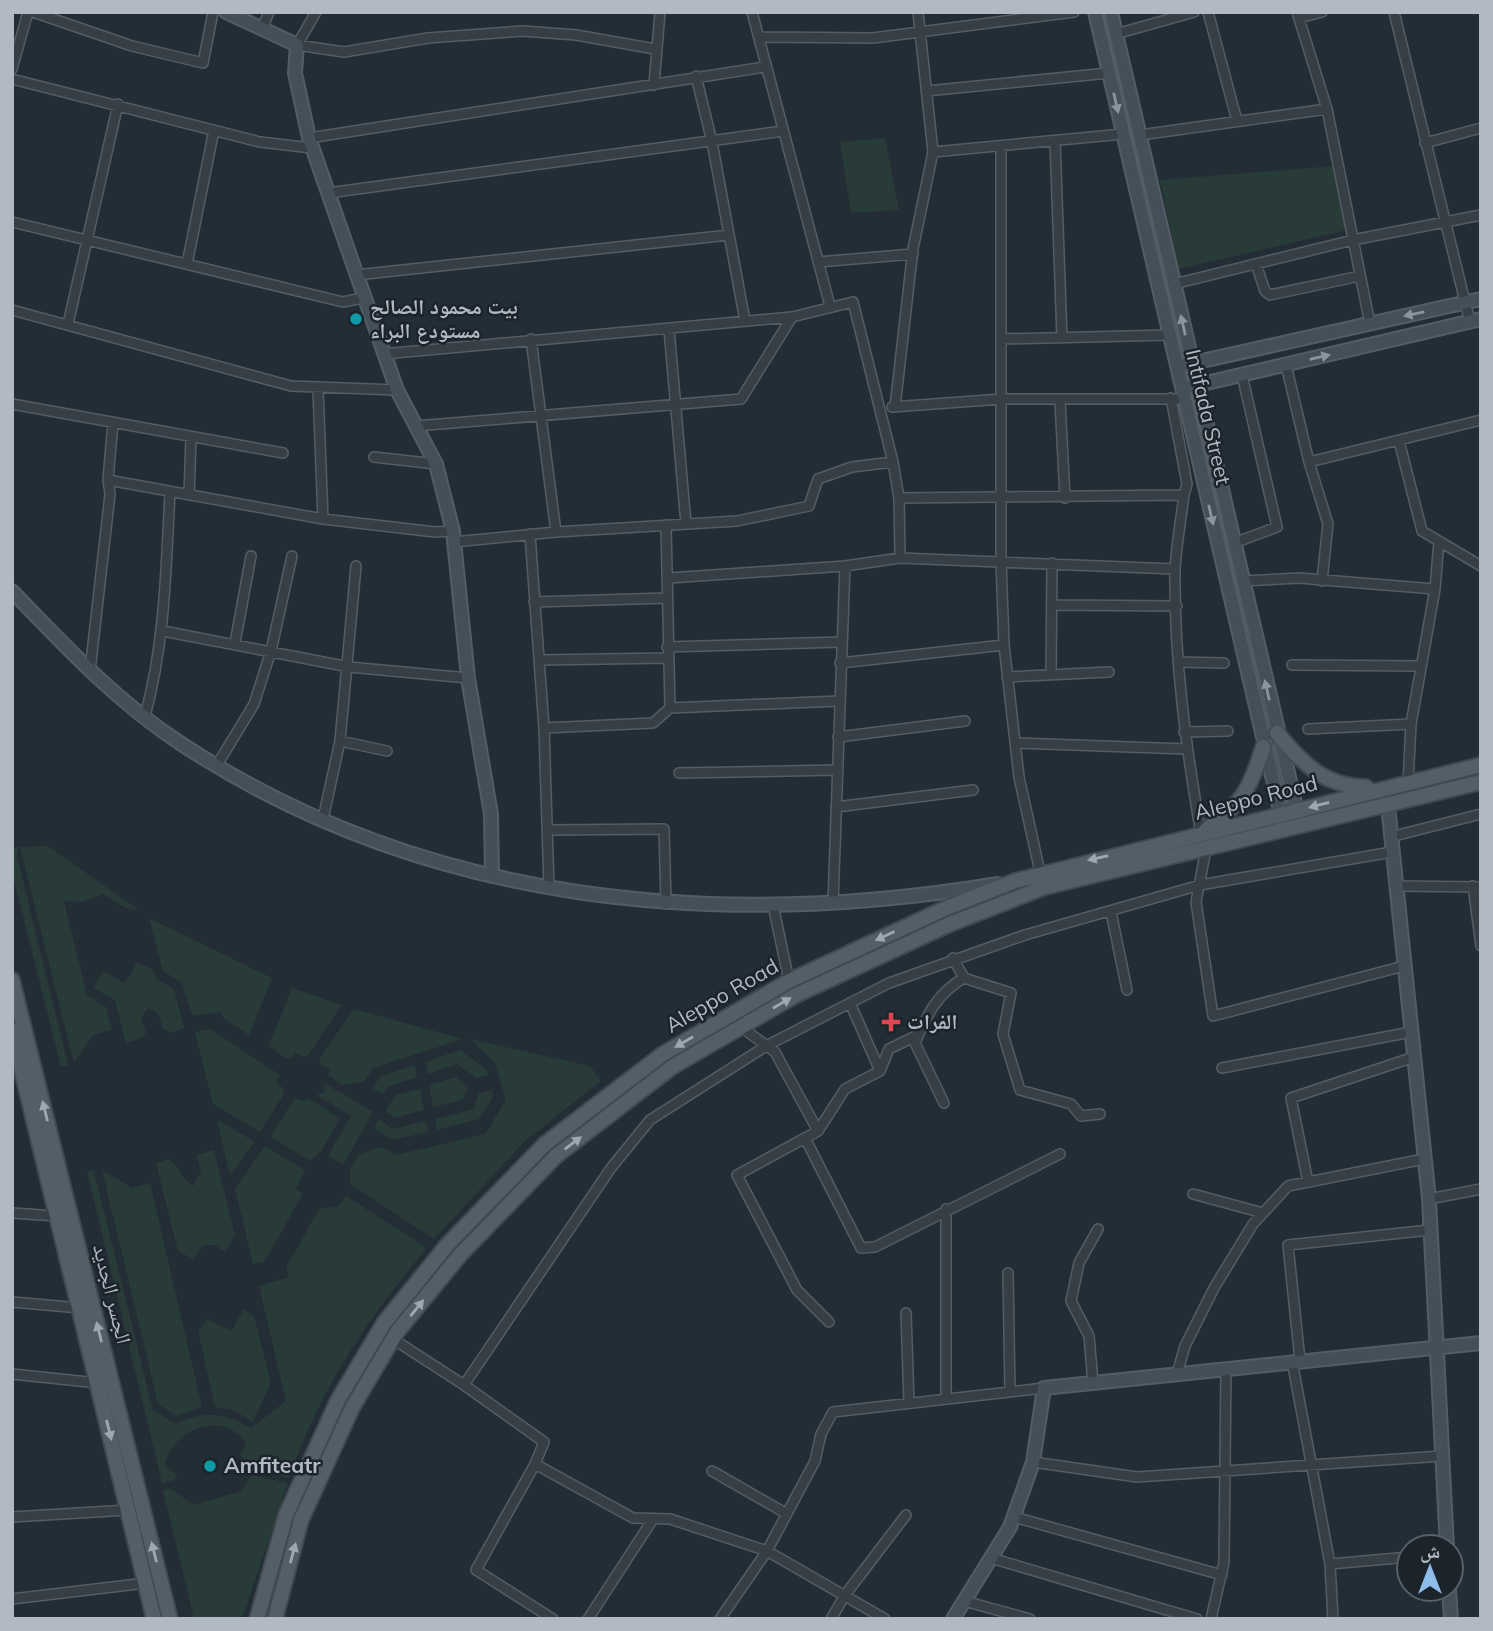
<svg xmlns="http://www.w3.org/2000/svg" width="1493" height="1631" font-family="Mulish,'Noto Naskh Arabic',sans-serif">
<style>
.green{fill:#283b39}
.lines{fill:none;stroke-linecap:round;stroke-linejoin:round}
.street-casing{stroke:#545d64;stroke-width:12}
.secondary-casing{stroke:#545d64;stroke-width:16}
.primary-casing{stroke:#404850;stroke-width:18}
.street{stroke:#363f46;stroke-width:9}
.secondary{stroke:#454f59;stroke-width:12}
.primary{stroke:#545e66;stroke-width:14}
.oneway{fill:#8b959e}
.oneway2{fill:#9ea8b0}
.culture-dot{fill:#0f9aa8;stroke:#1c242b;stroke-width:2.5}
.health-dot{fill:#e0444e;stroke:#1c242b;stroke-width:2.5}
.labels{text-anchor:middle;stroke-width:5;stroke-linejoin:round;paint-order:stroke}
.poi-label{font-size:21px;font-weight:bold;fill:#b1bac3;stroke:#1c242b;text-anchor:start}
.street-label{font-size:21px;fill:#b1bac3;stroke:#1c242b}
</style>
<rect width="100%" height="100%" fill="#232d36"/>
<path class="green" d="M885,138L899,210L851,213L840,142Z
M1334,166L1347,230L1179,269L1160,180Z
M48,846L139,910L125,908L103,894L82,902L64,901L87,995L106,1007L112,1030L93,1035L74,1063L20,847Z
M18,847L17,856L68,1065L61,1067L12,872V849Z
M1012,888C901,933 790,984 688,1047C593,1106 511,1183 440,1268C414,1299 388,1330 367,1364C320,1442 287,1530 269,1619H261L300,1499L355,1380L381,1337L452,1249L536,1159L667,1056L765,999L991,894Z
M149,918L272,978L249,1035L223,1018L221,1012L192,1016L182,983L163,971Z
M137,963L152,969L157,979L174,989L184,1028L171,1033L163,1029L158,1013L148,1008L141,1018L146,1033L140,1039L126,1043L115,1000L93,988L103,971L124,983Z
M292,988L342,1005L308,1055L303,1057L296,1053L291,1059L285,1058L269,1046Z
M354,1009L463,1039L373,1068L364,1082L342,1085L328,1075L330,1070L320,1064L319,1059Z
M210,1029L280,1075L276,1083L283,1088L284,1094L260,1132L213,1104L195,1032Z
M470,1039L590,1066L601,1081L525,1141L434,1239L350,1184V1170L359,1154L382,1147L396,1155L485,1134L506,1100L495,1063Z
M460,1050L486,1069L488,1075L476,1078L457,1064L428,1074L425,1062Z
M415,1065L417,1077L387,1087L383,1094L372,1088L381,1076Z
M456,1077L468,1088L463,1100L433,1107L429,1085Z
M324,1083L373,1112L343,1165L328,1156L351,1116L317,1095L325,1092Z
M420,1089L424,1110L394,1118L385,1111L396,1095Z
M492,1090L493,1097L479,1119L437,1130L435,1119L474,1109L478,1094Z
M295,1098L304,1101L309,1098L340,1119L322,1150L310,1161L270,1137Z
M379,1119L393,1129L426,1121L428,1132L392,1140L374,1128Z
M217,1120L255,1142L230,1176Z
M265,1146L305,1170L296,1189L303,1194L264,1262L253,1264L235,1189Z
M214,1150L235,1235L225,1252L215,1245H204L193,1259L178,1251L156,1163L169,1159C180,1167 181,1178 193,1186L201,1173L197,1155Z
M102,1170L132,1188L150,1183L202,1407L176,1416L158,1404Z
M87,1171H94L153,1410L176,1424C204,1410 224,1412 251,1428L286,1401L259,1286L289,1277L286,1267L320,1208L337,1207L346,1196L427,1248C366,1320 321,1388 289,1478L253,1469L240,1455L246,1444C224,1408 171,1430 165,1465L177,1475L175,1480L162,1483Z
M244,1309L254,1316L271,1383L253,1422L233,1410L215,1407L198,1331L207,1319L231,1331Z
M251,1475L288,1483L242,1619H194L163,1490L170,1488L194,1505L242,1491Z"/>
<g class="lines">
<defs>
<path id="street" d="M33,12L132,46L203,63L213,12
M316,12L297,45L344,52L428,38L523,31L576,35L655,49
M752,12L830,306
M1208,12L1237,121
M1297,12L1327,109L1370,324
M1394,12L1470,322
M1299,18L1322,12
M262,29L269,12
M1116,34L1194,12
M759,37L873,38L1074,12
M12,69L28,12
M696,76L712,142L745,321
M12,79L260,142L312,148
M654,85L660,12
M926,91L1109,73
M1140,135L1327,109
M309,138L765,67
M1055,141L1062,338
M1425,143L1481,128
M1001,146V561L1004,645L1019,777L1040,872
M933,152L1123,134
M328,193L783,131
M12,222L343,302L363,298
M818,262L913,254
M187,264L214,130
M1256,264L1265,291L1270,295L1360,276
M356,275L729,235
M1174,284L1353,240L1481,215
M12,310L291,386L397,390
M68,324L118,104
M669,329L686,524
M531,339L556,532
M1002,339L1169,335
M383,354L792,317L853,302L893,462L899,498L900,558
M1286,365L1309,462L1481,420
M318,389L323,519
M1171,398L1187,484L1184,495
M1060,401L1065,498
M12,404L283,453
M892,407L1002,399H1184
M895,407L913,249L933,152L918,12
M416,426L741,399L792,317
M1399,441L1422,531L1481,566
M374,457L436,464
M1309,462L1328,524L1322,581
M108,480L323,519L435,532L453,531
M189,495L191,439
M899,498L1184,495C1181,520 1176,546 1175,571C1174,659 1186,747 1201,834
M530,534L544,728L549,888
M454,542L556,532L737,521L809,506L818,479L852,467L893,462
M1234,543L1277,527L1242,375
M669,578L845,566L900,558L1175,569
M1242,581L1299,578L1435,589L1439,541
M534,602L668,598
M1053,605L1177,606
M163,631L349,667L468,678
M235,643L251,556
M667,647L841,642
M539,660L667,658
M1178,662L1224,663
M840,663L1004,645
M1292,665L1420,666
M90,671L110,494L108,480L113,422
M1051,674L1052,563
M1007,677L1109,672
M670,708L839,701
M145,716C165,643 166,568 170,492
M544,728L653,723L670,708L666,525
M1308,729L1411,724
M1184,732L1228,731
M838,737L965,721
M340,741L387,751
M1017,743L1186,749
M217,765L254,704L271,651L292,556
M679,773L837,770
M1408,783L1411,724L1435,589
M836,807L973,790
M323,819L340,741L356,566
M549,830L664,829L666,904
M1390,837L1481,814
M1206,849L1196,902L1213,1016L1404,966
M1396,886L1481,887
M1473,886L1481,946
M833,903L845,566
M773,905L789,981
M1111,912L1127,990
M964,978L1011,993L1003,1034L1020,1090L1071,1104L1081,1116L1100,1114
M850,1003L880,1071L889,1049L918,1035
M741,1027L775,1052L818,1131L737,1175L797,1290L829,1322
M1222,1068L1411,1032
M944,1103L915,1043C927,1015 937,993 964,978L953,958
M818,1131L845,1089L880,1071
M805,1138L861,1248L875,1247L1060,1154
M1308,1182L1291,1098L1414,1057
M1193,1194L1263,1213
M1429,1199L1481,1189
M12,1213L57,1216
M1008,1273L1010,1392
M12,1302L80,1308
M906,1313L909,1403
M393,1339L464,1385L544,1442L535,1464L476,1570L553,1619
M1300,1360L1288,1245L1430,1230
M1292,1361L1330,1564L1333,1619
M12,1374L98,1383
M1177,1374L1185,1346L1214,1288L1253,1224L1288,1186L1424,1159
M1093,1383L1089,1336L1071,1301L1079,1263L1098,1229
M464,1385L611,1168L650,1120L766,1046L889,983L1025,935L1200,885L1392,852
M946,1399V1209
M1033,1462L1137,1477L1442,1456
M535,1464L633,1518L670,1519L767,1551L720,1619
M712,1471L787,1514
M12,1517L128,1510
M1014,1517L1222,1575
M991,1558L1197,1619
M1330,1564L1409,1557
M12,1599L146,1583
M964,1601L1030,1619
M588,1619L653,1519
M831,1619L845,1595L906,1515
M885,1619L767,1551L815,1461L821,1434L833,1412L1044,1388
M1211,1619L1224,1562L1226,1368"/>
<path id="secondary" d="M226,12L297,45L295,73L309,138L397,390L436,464L453,531L468,678L491,814L492,876
M1095,12L1283,823
M1111,12L1299,820
M1184,365L1481,299
M1189,387L1481,319
M12,591C65,646 116,701 180,743C424,904 715,931 998,884
M1388,805L1429,1199L1447,1547
M1449,1589L1451,1619
M953,1619L1010,1527L1033,1462L1044,1388L1481,1343"/>
<path id="primary" d="M1277,733C1304,764 1323,786 1366,787
M1206,830C1242,803 1250,790 1263,747
M12,980L170,1619
M12,1030L154,1619
M257,1619L286,1515L338,1400L384,1323L448,1244L545,1144L663,1054L789,981L944,909L1015,881L1481,765
M275,1619L301,1520L352,1408L397,1332L460,1255L556,1156L672,1067L796,995L950,924L1045,887L1481,782"/>
</defs>
<use href="#street" class="street-casing"/>
<use href="#secondary" class="secondary-casing"/>
<use href="#primary" class="primary-casing"/>
<use href="#street" class="street"/>
<use href="#secondary" class="secondary"/>
<use href="#primary" class="primary"/>
</g>
<defs><path id="oneway-solid" d="M-6-.8H1V-3.2L6.5 0L1 3.2V.8H-6Z" transform="scale(1.75)"/></defs>
<g class="oneway">
<use href="#oneway-solid" transform="translate(1116 103) rotate(77)"/>
<use href="#oneway-solid" transform="translate(1414 314) rotate(168)"/>
<use href="#oneway-solid" transform="translate(1183 325) rotate(-103)"/>
<use href="#oneway-solid" transform="translate(1320 357) rotate(-13)"/>
<use href="#oneway-solid" transform="translate(1211 515) rotate(77)"/>
<use href="#oneway-solid" transform="translate(1267 690) rotate(-103)"/>
</g>
<g class="oneway2">
<use href="#oneway-solid" transform="translate(1319 805) rotate(165)"/>
<use href="#oneway-solid" transform="translate(1098 858) rotate(167)"/>
<use href="#oneway-solid" transform="translate(885 936) rotate(155)"/>
<use href="#oneway-solid" transform="translate(782 1003) rotate(-30)"/>
<use href="#oneway-solid" transform="translate(684 1042) rotate(150)"/>
<use href="#oneway-solid" transform="translate(45 1111) rotate(-104)"/>
<use href="#oneway-solid" transform="translate(573 1143) rotate(-37)"/>
<use href="#oneway-solid" transform="translate(417 1308) rotate(-51)"/>
<use href="#oneway-solid" transform="translate(99 1332) rotate(-104)"/>
<use href="#oneway-solid" transform="translate(109 1430) rotate(76)"/>
<use href="#oneway-solid" transform="translate(154 1552) rotate(-104)"/>
<use href="#oneway-solid" transform="translate(293 1553) rotate(-75)"/>
</g>
<g class="culture-dot">
<circle cx="356" cy="319" r="7"/>
<circle cx="210" cy="1466" r="7"/>
</g>
<path class="health-dot" d="M887.5 1011.5h7v7h7v7h-7v7h-7v-7h-7v-7h7z"/>
<g class="labels">
<g class="poi-label">
<text x="370" y="314">بيت محمود الصالح<tspan x="370" dy="24">مستودع البراء</tspan></text>
<text x="907" y="1029">الفرات</text>
<text x="224" y="1473">Amfiteatr</text>
</g>
<g class="street-label">
<text transform="translate(1208 417) rotate(77)" y="7">Intifada Street</text>
<text transform="translate(1256 798) rotate(-14)" y="7">Aleppo Road</text>
<text transform="translate(722 996) rotate(-30)" y="7">Aleppo Road</text>
<text transform="translate(112 1294) rotate(76)" y="7">الجسر الجديد</text>
</g>
</g>
<rect width="1493" height="1631" fill="none" stroke="#b1bac3" stroke-width="28"/>
<g transform="translate(1430 1568)"><circle r="33" fill="#1c242b" stroke="#586068" stroke-width="2"/>
<path d="M0-5L12 26L0 18L-12 26Z" fill="#8ebceb"/>
<text y="-10" font-size="19" font-weight="bold" text-anchor="middle" fill="#b1bac3">ش</text>
</g>
</svg>
